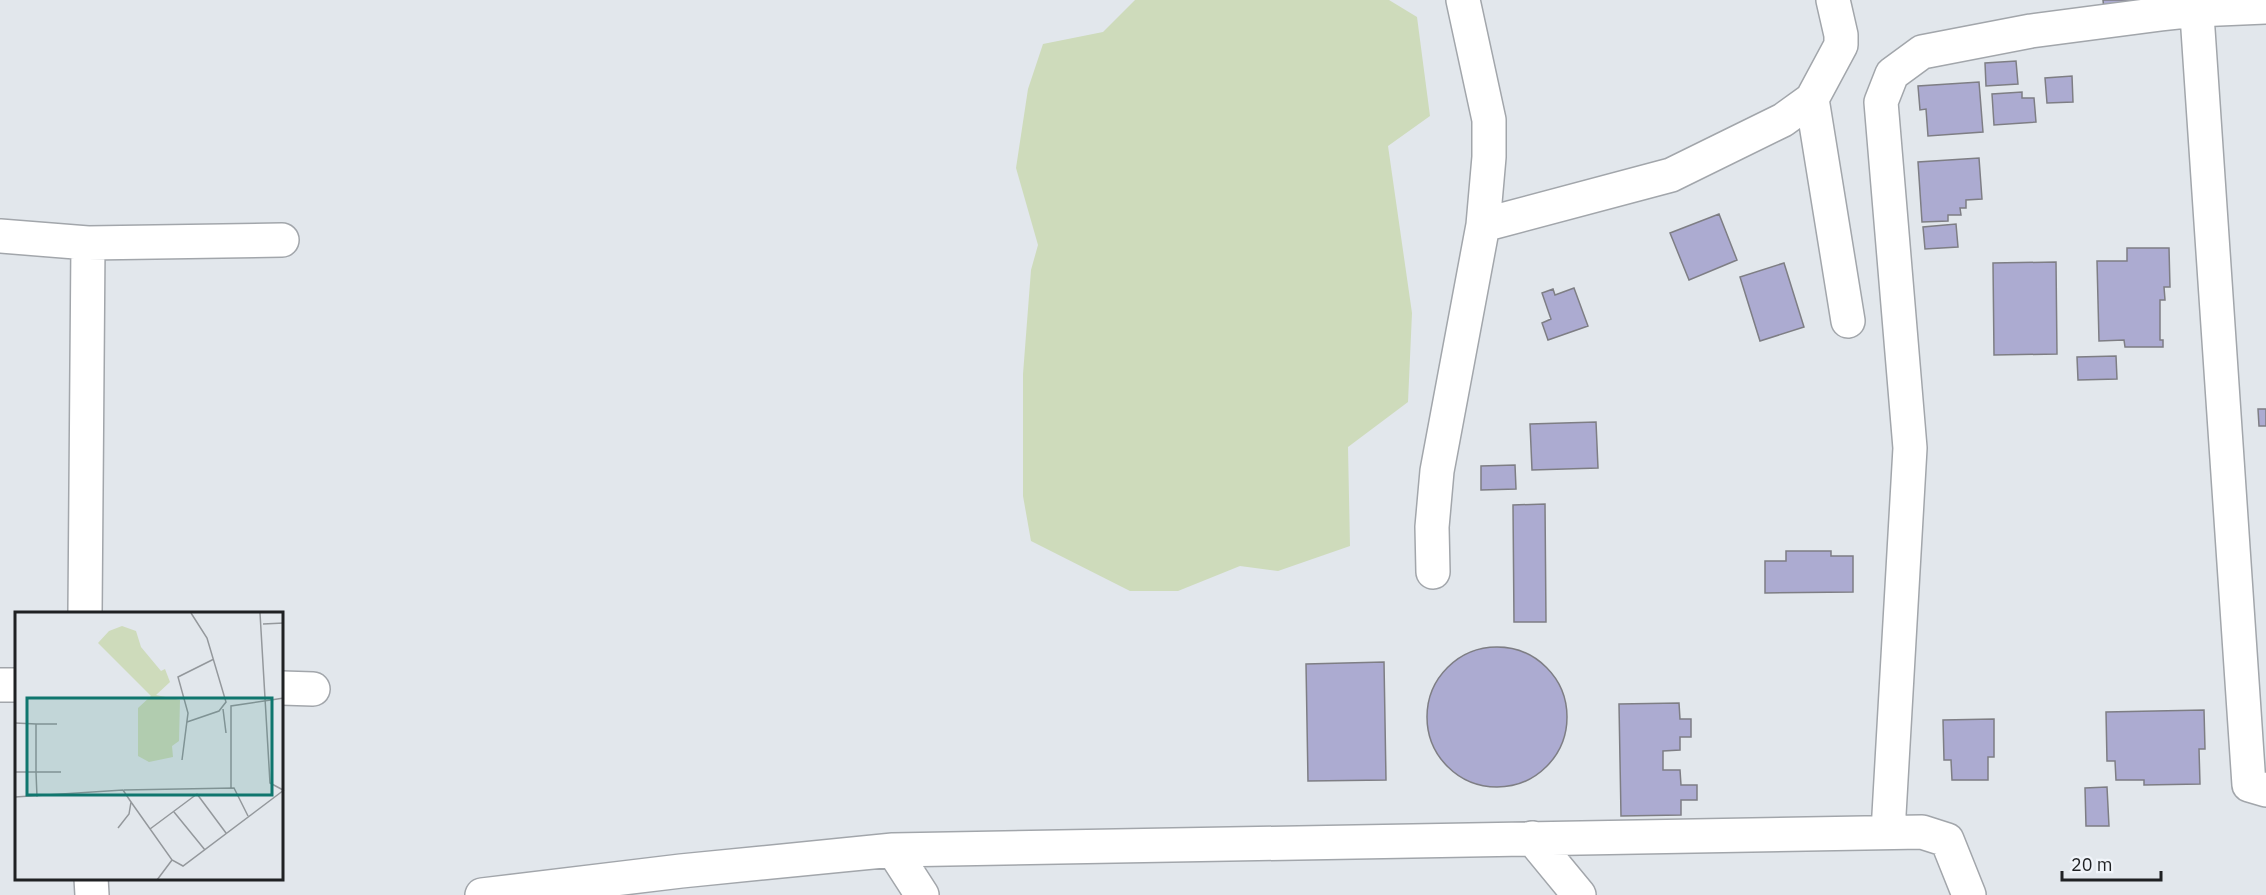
<svg xmlns="http://www.w3.org/2000/svg" width="2266" height="895" font-family="'IBM Plex Sans',sans-serif">
<style>
.green{fill:#cedbbb}
.building{fill:#acabd1;stroke:#7e7e84;stroke-width:1.5}
.lines{fill:none;stroke-linecap:round;stroke-linejoin:round}
.minor-casing{stroke:#a2a6ab;stroke-width:36}
.minor{stroke:#fff;stroke-width:33}
.inset-road{fill:none;stroke:#94989c;stroke-width:1.5}
.view{fill:#0f766e;fill-opacity:0.15;stroke:#0f766e;stroke-width:3}
.inset-edge{fill:none;stroke:#1f2123;stroke-width:3}
</style>
<rect width="100%" height="100%" fill="#e2e7ec"/>
<path class="green" d="M1135,0H1389L1417,17L1430,116L1388,146L1412,313L1408,402L1348,447L1350,546L1278,571L1240,566L1178,591H1130L1031,541L1023,496V374L1031,270L1038,245L1016,168L1028,89L1043,44L1103,32Z"/>
<path class="building" d="M2103,0H2146L2104,10Z
M2016,61L2018,84L1986,86L1985,63Z
M2072,76L2073,102L2047,103L2045,78Z
M1979,82L1983,132L1928,136L1926,109L1920,110L1918,86Z
M2022,92V98H2034L2036,122L1994,125L1992,94Z
M1979,158L1982,199L1966,200V208H1960L1961,215H1948V221L1922,222L1918,162Z
M1719,214L1737,260L1689,280L1670,233Z
M1956,224L1958,247L1925,249L1923,227Z
M2127,248H2169L2170,287H2164L2165,300H2160V340H2163V347H2125L2124,340L2099,341L2097,261H2127Z
M2056,262L2057,354L1994,355L1993,263Z
M1784,263L1804,327L1760,341L1740,277Z
M1574,288L1588,326L1548,340L1542,323L1551,319L1542,293L1553,289L1555,295Z
M2116,356L2117,379L2078,380L2077,357Z
M2258,409H2266V426H2259Z
M1596,422L1598,468L1532,470L1530,424Z
M1515,465L1516,489L1481,490V466Z
M1545,504L1546,622H1514L1513,505Z
M1786,551H1831V556H1853V592L1765,593V561H1786Z
M1427 717a70 70 0 1 1 140 0a70 70 0 1 1-140 0Z
M1384,662L1386,780L1308,781L1306,664Z
M1679,703L1680,719H1691V737H1680V750L1663,751V770H1680L1681,785H1697V800H1681V815L1621,816L1619,704Z
M2204,710L2205,749H2199L2200,784L2144,785V780H2116L2115,761H2107L2106,712Z
M1994,719V757H1988V780H1952L1951,760H1944L1943,720Z
M2107,787L2109,826H2086L2085,788Z"/>
<g class="lines">
<defs>
<path id="minor" d="M2196,0L2249,785L2266,790
M1812,99L1848,321
M1483,225L1671,175L1783,120L1812,99L1841,45V35L1833,0
M0,236L88,243L85,613
M88,243L282,240
M1433,572L1432,527L1437,471L1483,225L1489,157V120L1463,0
M0,685H16
M282,688L313,689
M1888,832L1910,448L1881,102L1892,74L1922,52L2031,31L2161,14L2196,10L2266,7
M1532,838L1579,895
M893,850L1922,832L1947,840L1969,895
M91,878L92,895
M482,895L681,871L893,850L922,895"/>
</defs>
<use href="#minor" class="minor-casing"/>
<use href="#minor" class="minor"/>
</g>
<g transform="translate(15 612)">
<rect width="268" height="268" fill="#e2e7ec"/>
<path d="M107,14L121,19L126,35L146,59L150,57L155,70L141,83L165,88L164,129L157,134L158,145L134,150L123,144V96L136,84L83,31L94,19Z" fill="#cedbbb"/>
<path class="inset-road" d="M245,1L255,171L268,178M248,12L269,11M208,97L211,121M172,110L204,99L211,90L192,26L176,1M0,111L21,112V160H0M21,112H42M167,148L173,101L163,65L199,47M216,176V94L269,86M109,178L219,176L233,204M182,182L211,221M0,185L108,178L116,190L114,202L103,216M22,185L21,160H46M116,190L157,248L168,254L269,178M159,200L190,238M135,217L182,182M142,268L157,248"/>
<path class="view" d="M12,86H257V183H12Z"/>
<rect width="268" height="268" class="inset-edge"/>
</g>
<path d="M2062 871v9h99v-9" fill="none" stroke="#1f2123" stroke-width="3"/>
<text x="2071" y="871" font-size="18" fill="#1f2123" stroke="#f0f4f9" stroke-width="4.5" paint-order="stroke">20 m</text>
</svg>
